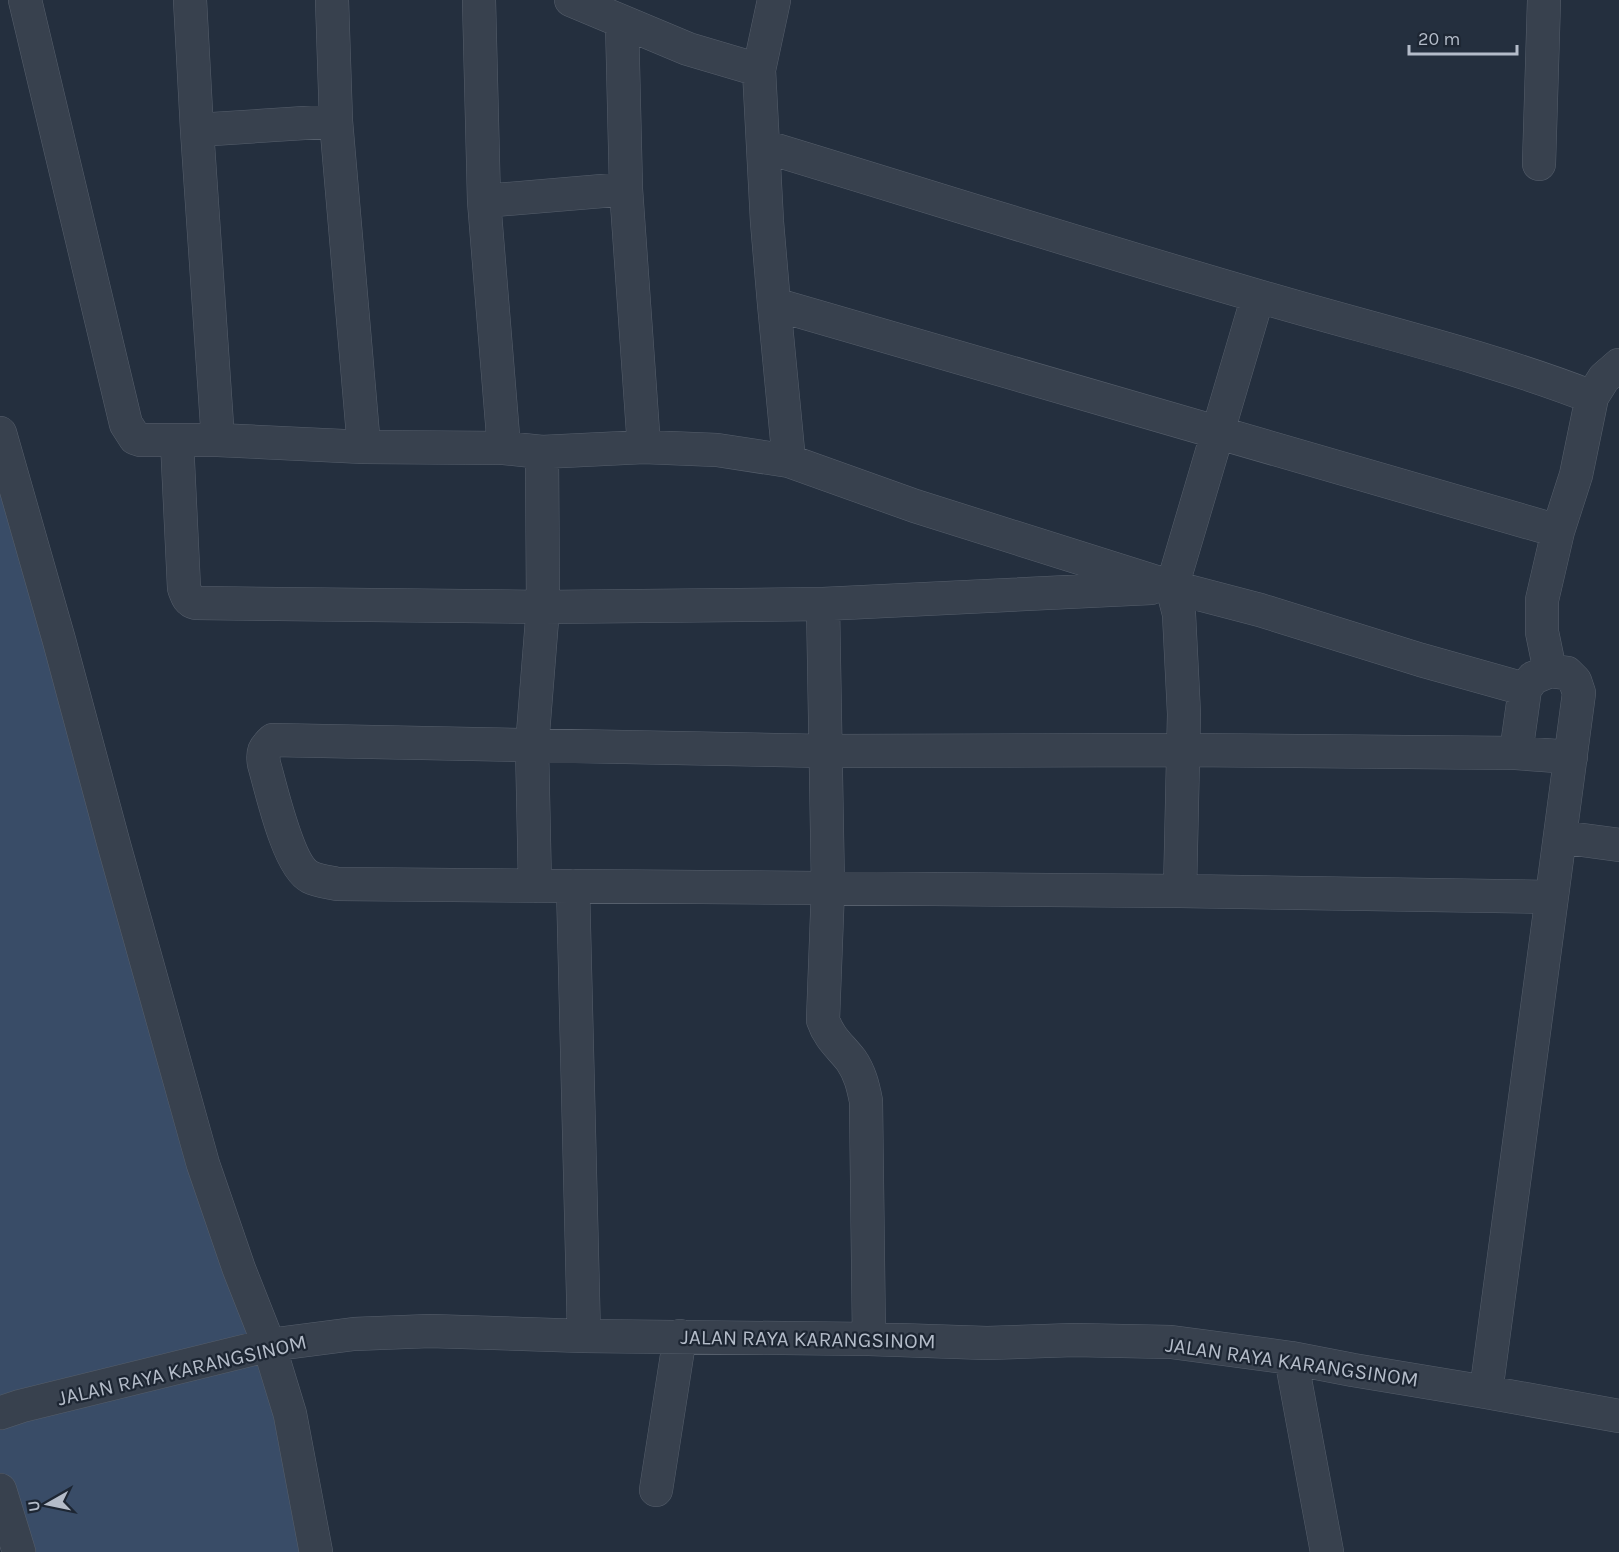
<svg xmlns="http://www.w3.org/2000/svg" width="1619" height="1552" font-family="Karla,sans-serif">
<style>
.water{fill:#394c67}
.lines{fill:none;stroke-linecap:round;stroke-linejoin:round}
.minor-casing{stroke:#565f6c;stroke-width:34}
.minor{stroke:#38414e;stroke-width:33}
.labels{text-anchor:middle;stroke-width:4.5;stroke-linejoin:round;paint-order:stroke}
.street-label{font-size:21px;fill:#b4bcc9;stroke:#1d2633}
</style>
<rect width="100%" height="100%" fill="#242f3e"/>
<path class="water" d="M0,433L316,1552H19L0,1490Z"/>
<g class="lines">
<defs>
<path id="minor" d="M25,0L126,424L135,438L141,440H218L364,447L504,448L542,452L644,447L717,450L789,461L915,506L1172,587L1260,610L1421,660L1525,689L1533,678L1550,671L1567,673L1575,681L1579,693L1486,1392
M190,0L197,130L218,440
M332,0L336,121L364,447
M479,0L484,201L504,448
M571,0L688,49L759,70
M774,0L759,70L767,222L774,304L789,461
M622,22L626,189L644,447
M197,130L336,121
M763,146C928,196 1092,248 1258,296C1369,329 1484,355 1592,397L1576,475L1558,531L1542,600V632L1550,671
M1539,164L1544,0
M484,201L626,189
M774,304L1558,531
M1592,397L1604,378L1619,365
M0,433L59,640L114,845L203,1164L239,1269L269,1345L290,1414L316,1552
M177,441L184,588C187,596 188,601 196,603L543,607L823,604L1151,588
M823,604L828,888L823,1020C829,1038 840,1046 851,1060C860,1073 863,1086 866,1101L869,1339
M1516,753L1525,689
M1560,837L1619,845
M535,886L532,746L543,607L542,452
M573,886L584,1336
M1180,891L1184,714L1179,614L1172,587L1258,296
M1551,897L1180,891L337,884C328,882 318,881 310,877C288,866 271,788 264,764C262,752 264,748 273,740L825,751L1183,750L1516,753L1571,757
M1291,1358L1327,1552
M0,1413L21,1406L269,1345L354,1334L430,1331L584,1336L869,1339L987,1343L1074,1340L1171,1342L1291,1358L1353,1370L1486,1392L1619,1416
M0,1490L19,1552
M656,1490L680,1336"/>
</defs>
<use href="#minor" class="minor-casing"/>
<use href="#minor" class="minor"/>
</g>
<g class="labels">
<g class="street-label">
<text transform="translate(808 1339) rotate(1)" y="7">JALAN RAYA KARANGSINOM</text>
<text transform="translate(1292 1362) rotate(8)" y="7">JALAN RAYA KARANGSINOM</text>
<text transform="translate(182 1370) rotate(-13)" y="7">JALAN RAYA KARANGSINOM</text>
</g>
</g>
<g transform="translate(48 1504) rotate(261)" stroke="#1d2633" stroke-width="4.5" paint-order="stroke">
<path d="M0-4.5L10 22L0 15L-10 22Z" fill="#b4bcc9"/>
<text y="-9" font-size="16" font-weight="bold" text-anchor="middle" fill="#b4bcc9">U</text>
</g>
<path d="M1409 45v9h108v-9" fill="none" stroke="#b4bcc9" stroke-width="3"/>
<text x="1418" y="45" font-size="18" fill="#b4bcc9" stroke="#1d2633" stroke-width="4.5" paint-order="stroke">20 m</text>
</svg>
